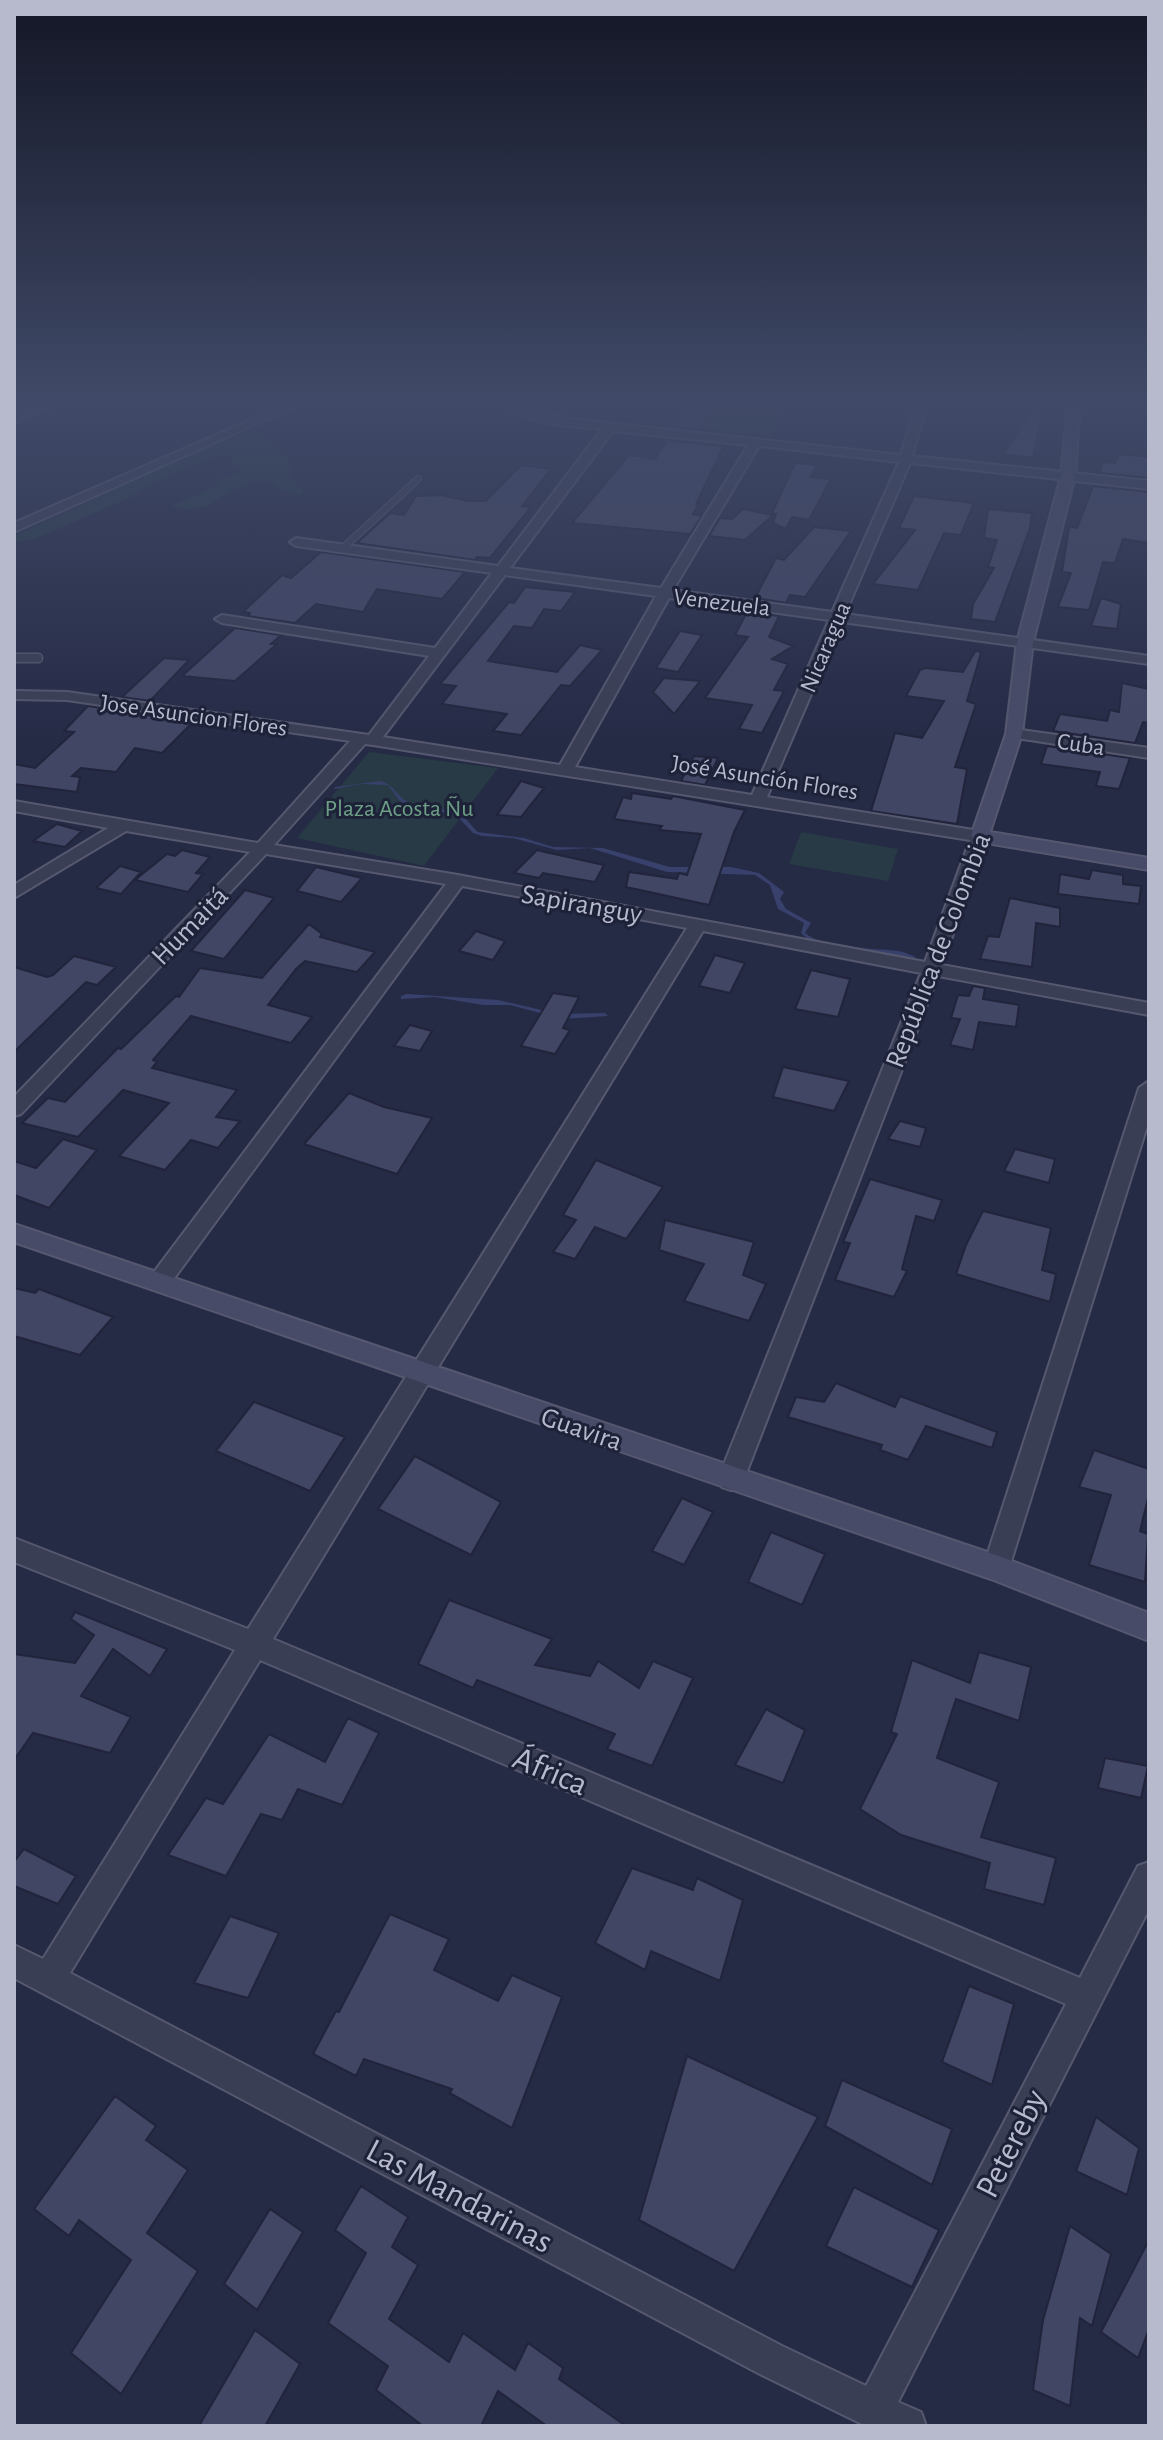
<svg xmlns="http://www.w3.org/2000/svg" width="1163" height="2440" font-family="'Alegreya Sans',sans-serif">
<style>
.green{fill:#273a45}
.water{fill:#38406c}
.building{fill:#424665;stroke:#21243b;stroke-width:2}
.lines{fill:none;stroke-linecap:round;stroke-linejoin:round}
.lane-far1-casing{stroke:#55586e;stroke-width:8}
.lane-casing{stroke:#55586e;stroke-width:11}
.street-casing{stroke:#55586e;stroke-width:4}
.secondary-casing{stroke:#55586e;stroke-width:4}
.lane-far1{stroke:#3a3e54;stroke-width:6}
.lane{stroke:#3a3e54;stroke-width:8}
.street{fill:#3a3e54;fill-rule:evenodd}
.secondary{fill:#484b67;fill-rule:evenodd}
.labels{text-anchor:middle;stroke-width:6;stroke-linejoin:round;paint-order:stroke}
.far-street-label{font-size:24px;fill:#b7bacd;stroke:#1e2239}
.far-park-label{font-size:24px;fill:#6da087;stroke:#1e2239}
.street-label{font-size:28px;fill:#b7bacd;stroke:#1e2239}
.near-street-label{font-size:34px;fill:#b7bacd;stroke:#1e2239}
</style>
<rect width="100%" height="100%" fill="#252a45"/>
<path class="green" d="M716,403H788L771,436L701,429Z
M252,431L260,433L289,458L290,477L302,490V494C280,494 272,481 260,481C227,482 211,521 172,506C189,495 211,494 222,478L241,473L242,469L230,462L232,457L225,454L179,470L126,499L51,532L31,540L14,542V537L23,532L163,467L192,457L205,445Z
M369,752L498,768L424,866L297,838Z
M801,832L898,849L888,881L789,864Z"/>
<path class="water" d="M380,781C397,786 396,797 410,803C425,810 444,806 460,814C467,818 472,827 478,832L524,838L553,847L603,848L670,867H731L759,873L784,892L780,899L786,909L811,923L805,933C824,949 874,948 898,951C905,952 910,955 916,957L912,959L811,942L801,933L804,923L778,909L770,885L755,875L667,872L590,848L557,850L513,838L482,836L473,833L458,817L433,809L408,806L399,800L388,785L361,784L334,789L335,787Z
M407,994L498,1000L559,1014L605,1013L608,1016L562,1019L510,1005H483L435,997L401,999V996Z"/>
<path class="building" d="M1037,403H1043L1033,458L1003,454Z
M688,406L712,409L700,430L675,427Z
M667,440L724,446L696,504H699L693,514L702,516L690,534L572,523L629,455L655,459Z
M1119,454L1149,457V478L1099,473L1103,462L1115,463Z
M795,463L817,465L811,477L831,479L809,520L792,517L786,529L773,523L776,514L772,513Z
M521,465L551,469L522,506L531,507L490,558L477,557L475,560L357,543L390,513L404,515L416,496L441,495L468,501H486Z
M1093,486L1149,492V543L1123,539L1115,563L1103,562L1089,610L1058,607L1071,573L1062,572L1069,527L1077,528Z
M914,496L974,503L961,535L944,533L918,590L873,584L915,530L899,528Z
M743,509L773,515L745,540L709,536L720,518L732,519Z
M988,509L1032,513L1030,528L995,622L971,619L973,604L994,568L988,567L997,540L984,538Z
M814,527L851,531L805,597L790,595L786,603L755,598L776,558L784,560Z
M321,552L465,572L442,599L377,589L363,612L316,604L295,623L248,616L250,613L243,612L282,575L291,578Z
M525,587L575,592L561,611L544,609L532,628L514,626L488,661L557,672L580,645L602,650L570,686L561,685L521,735L493,731L507,714L442,704L456,686L440,684L509,602L514,603Z
M1101,598L1121,604L1117,629L1091,626Z
M747,612L779,616L769,637L793,646L772,659L788,664L774,690L784,691L762,733L739,729L752,705L705,698L748,637L735,635Z
M235,628L281,635L271,644H277L235,681L182,676Z
M680,631L702,635L678,672L656,668Z
M976,650L981,653L967,701L976,704L955,767L967,769L957,824L871,811L895,733L922,738L944,701L906,696L920,670L925,668L963,672Z
M164,658L189,660L150,701L122,697Z
M664,678L700,681L674,714L653,692Z
M1122,683L1149,689V723L1143,722L1135,743L1053,731L1060,714L1107,721L1110,710L1119,712Z
M88,706L193,722L162,753L135,748L116,772L81,768L72,776L80,777L77,792L14,784V764L35,768L74,732L64,731Z
M1047,746L1130,758L1119,789L1096,786L1100,772L1041,764Z
M694,756L718,758L705,785L681,781Z
M521,781L544,788L521,817L497,815Z
M632,793L671,799L673,796L745,810L734,832L709,905L626,887L629,872L677,879L679,873L687,875L701,834L659,830L662,826L614,819L623,797L631,799Z
M57,824L82,831L65,847L33,841Z
M182,850L210,857L196,873L203,874L188,892L135,880L167,854L175,856Z
M537,850L545,852L604,865L595,882L543,873L539,878L514,873Z
M120,866L141,872L121,894L96,888Z
M316,867L362,878L341,902L297,891Z
M1092,870L1123,875V884L1141,886L1139,904L1058,894L1060,874L1089,879Z
M245,890L274,898L224,959L191,951Z
M1010,898L1060,908V927L1036,923L1032,967L980,959L988,936L999,937Z
M309,924L322,934L320,937L375,952L357,972L305,961L296,969L268,1005L312,1017L291,1043L191,1016L153,1060L157,1062L152,1068L237,1090L216,1117L240,1121L218,1148L191,1140L165,1170L119,1156L169,1103L123,1090L78,1137L22,1123L48,1098L65,1102L118,1048L121,1049L176,996L179,997L200,968L262,978Z
M476,931L505,941L493,960L459,951Z
M715,955L745,963L730,993L699,986Z
M74,956L116,967L97,985L86,982L14,1052V967L47,977L53,975Z
M811,970L850,979L838,1017L795,1009Z
M973,986L985,988L983,999L1019,1005L1016,1027L979,1022L973,1050L950,1045L960,1019L951,1018L958,995L969,996Z
M553,993L579,997L563,1028L570,1030L555,1054L521,1046Z
M410,1025L432,1031L420,1051L394,1046Z
M783,1067L849,1081L834,1111L773,1097Z
M349,1093L384,1107L432,1118L397,1174L304,1144Z
M900,1121L926,1128L920,1147L888,1139Z
M63,1139L97,1150L49,1208L14,1195V1161L36,1168Z
M1015,1149L1055,1159L1049,1183L1004,1171Z
M596,1160L663,1187L626,1239L595,1227L575,1259L553,1252L576,1220L563,1215Z
M870,1179L942,1200L934,1221L916,1216L902,1269L907,1271L894,1297L835,1280L850,1243L843,1242Z
M983,1211L1051,1228L1042,1270L1056,1274L1050,1302L956,1274L966,1245Z
M665,1220L754,1242L743,1275L766,1284L749,1321L684,1301L704,1264L659,1250Z
M14,1288L35,1293L39,1289L113,1317L80,1355L14,1336Z
M836,1383L895,1407L900,1396L997,1432L992,1448L926,1426L908,1460L880,1450L882,1445L788,1417L796,1397L824,1402Z
M254,1402L345,1437L310,1491L216,1451Z
M1094,1450L1149,1469V1494L1140,1531L1148,1534L1145,1582L1089,1565L1111,1495L1079,1487Z
M415,1456L501,1502L471,1555L378,1509Z
M682,1498L713,1512L684,1565L652,1551Z
M771,1532L825,1554L802,1605L748,1582Z
M449,1600L552,1639L535,1665L590,1676L598,1661L639,1688L653,1661L693,1678L652,1766L607,1749L615,1734L477,1680L473,1688L418,1664Z
M75,1612L167,1649L150,1676L113,1649L81,1696L131,1717L110,1753L33,1733L14,1760V1654L75,1663L94,1635L71,1619Z
M979,1652L1031,1667L1019,1721L956,1699L937,1758L999,1782L981,1837L1056,1858L1044,1905L984,1889L990,1863L901,1835L860,1809L897,1734L891,1732L912,1660L970,1683Z
M766,1709L805,1730L783,1783L735,1765Z
M348,1718L379,1733L342,1805L298,1789L282,1820L261,1814L226,1876L168,1855L206,1798L223,1804L269,1734L325,1762Z
M1105,1758L1148,1766L1141,1798L1098,1788Z
M24,1849L76,1876L58,1904L14,1886V1862Z
M632,1868L693,1890L697,1878L743,1900L720,1981L651,1951L645,1970L595,1943Z
M390,1914L449,1939L434,1970L498,2001L512,1975L562,1997L512,2128L450,2093L452,2089L364,2059L356,2076L313,2054L336,2011L339,2012Z
M230,1916L279,1933L248,1998L194,1983Z
M969,1986L1014,2004L992,2085L942,2062Z
M687,2056L818,2117L734,2271L639,2220Z
M842,2080L952,2129L932,2185L825,2126Z
M115,2096L156,2126L146,2140L188,2170L147,2233L198,2271L121,2394L71,2353L131,2260L79,2220L69,2236L34,2209Z
M1096,2117L1139,2148L1127,2195L1076,2171Z
M361,2186L408,2217L392,2247L418,2265L389,2319L449,2362L463,2333L515,2370L528,2343L563,2368L559,2379L626,2426H547L498,2391L481,2426H423L376,2390L388,2366L328,2323L366,2253L335,2230Z
M854,2187L939,2230L912,2287L826,2246Z
M270,2209L303,2232L257,2310L224,2284Z
M1070,2226L1111,2254L1092,2326L1080,2318L1070,2406L1033,2390L1043,2320Z
M1149,2240V2329L1138,2358L1101,2332Z
M255,2330L300,2364L265,2426H199Z"/>
<g class="lines">
<defs>
<path id="lane-far1" d="M342,549L418,479"/>
<path id="lane" d="M14,658H38"/>
<path id="street" d="M289,403H303L14,532V523Z
M505,403C525,403 549,416 571,419L901,455L916,403H927L912,456L1149,481V489L910,463L845,614L1149,656V664L842,622L767,797L986,832L988,836L942,965L1149,1003V1015L938,976L744,1479L740,1487L731,1490L722,1487L718,1479L921,973L703,931L273,1639L1080,1978L1138,1866L1149,1862V1909L898,2402L921,2412L926,2426H866L756,2372L14,1978V1945L43,1959L235,1650L14,1562V1538L248,1629L687,928L462,886L167,1288L159,1291L151,1288L148,1282L151,1276L446,884L266,854L21,1114L14,1116V1097L250,852L126,831L14,898V885L108,828L14,811V801L258,843L350,741L67,700L14,699V691L67,692L369,735L429,656L222,623L215,619L222,615L435,648L492,573L296,546L290,542L296,538L498,566L602,429C572,426 526,426 505,403ZM613,431L748,445L661,588L510,568ZM759,446L899,462L832,612L673,590ZM505,575L656,596L560,765L383,737ZM669,598L829,620L752,795L575,767ZM365,744L373,745L970,840L925,962L458,875L274,845ZM260,1660L1066,2004L866,2386L782,2346L70,1973Z
M1014,729L1149,748V758L1009,737L1006,734Z
M1149,1081V1120L1009,1568L1005,1576L996,1580L987,1576L983,1568L1139,1088Z"/>
<path id="secondary" d="M45,403H61L14,423V415Z
M1068,403H1080L1075,476L1033,642L1022,734L990,832L1149,858V870L980,842L971,836L1006,734L1017,642L1061,476Z
M14,1224L996,1555L1149,1613V1641L991,1579L14,1242Z"/>
</defs>
<use href="#lane-far1" class="lane-far1-casing"/>
<use href="#lane" class="lane-casing"/>
<use href="#street" class="street-casing"/>
<use href="#secondary" class="secondary-casing"/>
<use href="#lane-far1" class="lane-far1"/>
<use href="#lane" class="lane"/>
<use href="#street" class="street"/>
<use href="#secondary" class="secondary"/>
</g>
<linearGradient id="sky" x2="0" y2="1"><stop stop-color="#141726"/><stop offset="0.54" stop-color="#404a68"/><stop offset="1" stop-color="#404a68" stop-opacity="0"/></linearGradient>
<rect width="1163" height="744" fill="url(#sky)"/>
<g class="labels">
<g class="far-street-label">
<text transform="translate(722 602) rotate(7)" y="8">Venezuela</text>
<text transform="translate(825 647) rotate(-67)" y="8">Nicaragua</text>
<text transform="translate(194 715) rotate(8)" y="8">Jose Asuncion Flores</text>
<text transform="translate(1081 744) rotate(8)" y="8">Cuba</text>
<text transform="translate(765 777) rotate(9)" y="8">José Asunción Flores</text>
</g>
<g class="far-park-label">
<text x="399" y="816">Plaza Acosta Ñu</text>
</g>
<g class="street-label">
<text transform="translate(582 903) rotate(10)" y="10">Sapiranguy</text>
<text transform="translate(189 925) rotate(-46)" y="10">Humaitá</text>
<text transform="translate(937 950) rotate(-69)" y="10">República de Colombia</text>
<text transform="translate(582 1428) rotate(19)" y="10">Guavira</text>
</g>
<g class="near-street-label">
<text transform="translate(551 1770) rotate(23)" y="12">África</text>
<text transform="translate(1010 2143) rotate(-63)" y="12">Petereby</text>
<text transform="translate(460 2195) rotate(28)" y="12">Las Mandarinas</text>
</g>
</g>
<rect width="1163" height="2440" fill="none" stroke="#b7bacd" stroke-width="32"/>
</svg>
